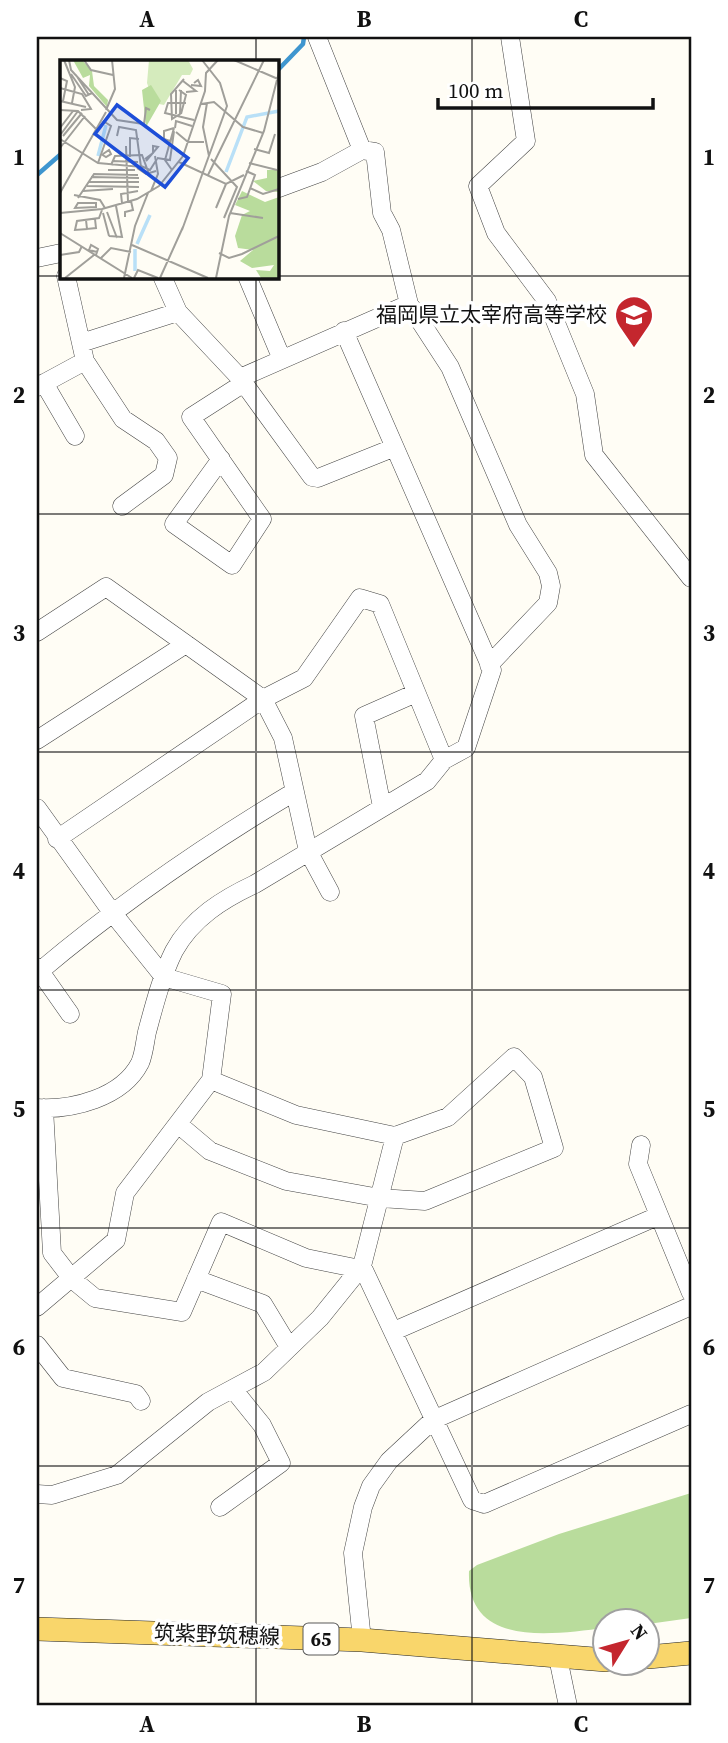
<svg xmlns="http://www.w3.org/2000/svg" width="728" height="1743" font-family="'Source Serif 4','Noto Sans JP',serif">
<style>
.forest{fill:#b9dc9c}
.lines{fill:none;stroke-linecap:round;stroke-linejoin:round}
.stream{stroke:#3f96cf;stroke-width:4.5}
.minor-casing{stroke:#444;stroke-width:19}
.major-casing{stroke:#222;stroke-width:24}
.minor{stroke:#fff;stroke-width:18}
.major{stroke:#f9d66b;stroke-width:23}
.grid{fill:none;stroke:#111;stroke-width:2;stroke-opacity:0.55}
.labels{text-anchor:middle;stroke-width:7;stroke-linejoin:round;paint-order:stroke}
.shield{fill:#fff;stroke:#585858;stroke-width:2}
.shield-label{font-size:19px;font-weight:bold;fill:#111}
.poi-label{font-size:21px;fill:#111;stroke:#fff;text-anchor:end}
.street-label{font-size:21px;fill:#111;stroke:#fff}
.inset-river{fill:none;stroke:#b9e0f7;stroke-width:3.5}
.inset-road{fill:none;stroke:#a09f9a;stroke-width:2}
.view{fill:#1d4ed8;fill-opacity:0.15;stroke:#1d4ed8;stroke-width:3.5}
.inset-edge{fill:none;stroke:#111;stroke-width:3.5}
.neatline{fill:none;stroke:#111;stroke-width:2.5}
.grid-label{font-size:23px;text-anchor:middle;font-weight:bold;fill:#111}
</style>
<rect width="100%" height="100%" fill="#fffdf5"/>
<path class="forest" d="M691,1493V1618L648,1624V1620H606L605,1628C553,1634 466,1649 469,1571L477,1565L559,1534Z"/>
<g class="lines">
<path class="stream" d="M276,72L303,44L304,37
M37,175L61,154"/>
<defs>
<path id="minor" d="M510,37L526,141L478,186L496,233L547,301L585,394L594,455L691,578
M362,150L375,152L382,213L391,230L409,304
M276,189L322,172L362,150L317,37
M37,258L61,253
M66,276L85,361L123,419L156,441L168,458L164,475L122,506
M162,276L178,312L240,378L312,477L318,478L393,448
M247,276L281,357
M81,343L178,312
M240,378L409,304L450,367L518,525L548,573L551,586L548,603L489,665
M44,383L75,436
M37,387L85,361
M221,459L174,524L232,565L262,519L191,417L244,383
M37,632L106,587L263,699L283,738L308,851L330,892
M37,740L186,644
M382,807L364,716L416,693
M37,808L111,911L164,977L222,994L211,1080L125,1193L116,1240L37,1307
M57,839L263,699L304,678L360,598L380,604L444,760
M37,967L70,1014
M40,971C122,902 202,847 294,792
M37,1108C72,1110 122,1098 140,1063C144,1054 145,1041 147,1032C154,1006 162,975 174,951C192,918 223,899 255,884L427,781L444,760L466,748L492,670L344,331
M44,1108L52,1253L72,1279L95,1298L182,1312L221,1222L306,1258L360,1269
M178,1124L210,1151L286,1181L380,1198L425,1201L554,1148L533,1077L514,1057L448,1117L395,1136L296,1115L211,1080
M641,1145L638,1164L691,1293
M362,1266L472,1500L484,1504L691,1414
M196,1279L263,1304L289,1347
M394,1331L658,1216
M37,1345L63,1378L136,1394L141,1401
M37,1494L52,1495L117,1475L208,1402L264,1372L320,1318L362,1266L395,1136
M220,1507L281,1463L262,1425L233,1389
M362,1640L353,1553L363,1507L371,1486L389,1461L433,1420L691,1306
M558,1658L568,1706"/>
<path id="major" d="M37,1629L362,1640L606,1660
M648,1657L691,1653"/>
</defs>
<use href="#minor" class="minor-casing"/>
<use href="#major" class="major-casing"/>
<use href="#minor" class="minor"/>
<use href="#major" class="major"/>
</g>
<path class="grid" d="M256,37V61M472,37V1706M37,276H61M61,276H276M256,276V1706M276,276H691M37,514H691M37,752H691M37,990H691M37,1228H691M37,1466H691"/>
<defs>
<symbol id="school-pin" viewBox="-11 -11 22 30"><path d="M0 17L-7.5 6A9.5 9.5 0 1 1 7.5 6Z" fill="#c4262e" stroke="#fff"/><path d="M0-5L7-2L0 1L-7-2ZM-4 1L0 2.5L4 1V4Q0 6-4 4Z" fill="#fff"/></symbol>
</defs>
<g fill-rule="evenodd">
<use href="#school-pin" x="612" y="293" width="44" height="60"/>
</g>
<g class="labels">
<rect class="shield" x="303.5" y="1623.5" width="35" height="31" rx="5"/>
<g class="shield-label">
<text x="321" y="1646">65</text>
</g>
<g class="poi-label">
<text x="607" y="322">福岡県立太宰府高等学校</text>
</g>
<g class="street-label">
<text transform="translate(217 1635) rotate(2)" y="7">筑紫野筑穂線</text>
</g>
</g>
<g transform="translate(60 60)">
<rect width="219" height="219" fill="#fffdf5"/>
<path d="M89,0H128L133,9L130,15H122L104,45L94,43L87,23Z" fill="#d5ebbd"/>
<path d="M13,0L23,1L32,11L34,26L48,40L47,47L29,26L30,15L23,18ZM91,25L101,41L86,67L82,30ZM207,110H219V132L206,131L193,121L207,118ZM182,131L205,142L219,137V218H201L196,210L210,211L214,205L192,208L180,201L193,190L178,188L175,176L182,155L190,151L175,145Z" fill="#b9dc9c"/>
<path class="inset-river" d="M38,96L46,65M166,112L187,57L219,51M77,184L90,155M75,211V189"/>
<path class="inset-road" d="M4,0L15,27L12,43M9,0L11,10L57,60L84,64L86,48L90,50M24,0L31,10L53,15M174,0L218,19M11,14L26,36L32,33M16,15L29,35M0,18L7,21L3,41M123,21L136,31L126,32M131,25L141,26L138,20L134,23M0,28L22,34L31,49L21,50M119,30L126,35L121,54M121,30L120,54L112,59L111,34L124,19M0,41L26,47M126,43H108L105,53L134,60M147,43L143,67L149,96M141,44L154,42L183,67L203,73M0,50L18,51L37,70M46,50L55,29L52,0M116,54V30M0,68L13,51M115,68L116,61L132,66M116,72L128,82H144M1,74L18,51M3,76L22,53M0,79L38,103L81,107L76,70L59,67L57,76M110,81L104,79V71L114,68M66,86L68,142M0,88L25,56M194,89L209,93L215,74M41,94L46,97L51,94L49,90L43,94M70,97V78L79,79M97,98L110,100L114,71M85,99L93,93V86L98,87L86,101M151,99L177,127L164,158M52,101L78,102M119,102L166,124L184,115M38,103L51,66L43,61M189,103L217,110M51,105L55,96L82,95L89,114M81,106L90,110L97,99M77,108L86,114L96,111M48,110H75M112,110L105,100L114,68M148,115L204,0M31,117L79,118M29,122H79M27,126L79,127M190,128L203,134L219,129M23,131L53,129M91,131L98,114L95,96M0,133L46,52M14,135L40,140L45,148M18,138L34,114L78,115M178,139L187,137L195,115L186,111M18,143H36V147L15,148ZM62,143L61,134L78,131M156,148L166,124M47,152L57,178M0,153L42,149L77,139L99,126L123,96L145,31L146,13L158,0M43,153L49,176M170,153L203,158M65,157V152L73,150L71,141M26,160L27,169L36,168L35,159M28,169L15,170L17,161L39,158L42,150M122,170L167,46L160,23L142,0M0,173L72,218M49,176L62,177L56,146M72,185L148,218M159,193L169,198L182,194L219,176M0,195L19,192L22,186M36,195L38,189L31,185L29,190L37,192M41,198L51,188L71,192M5,218L34,195M64,218L75,166L88,133M74,218L78,210L98,218M100,218L123,167M156,218L169,156L204,71L219,12"/>
<path class="view" d="M57,45L128,98L105,127L35,74Z"/>
<rect width="219" height="219" class="inset-edge"/>
</g>
<rect width="728" height="1743" fill="none" stroke="#ffffff" stroke-width="77"/>
<g transform="translate(626 1642) rotate(53)"><circle r="33" fill="#ffffff" stroke="#a0a0a0" stroke-width="2"/>
<path d="M0-5L12 26L0 18L-12 26Z" fill="#c4262e"/>
<text y="-10" font-size="19" font-weight="bold" text-anchor="middle" fill="#111111">N</text>
</g>
<path d="M438 98v10h215v-10" fill="none" stroke="#111111" stroke-width="3.5"/>
<text x="448" y="98" font-size="21" fill="#111111" stroke="#ffffff" stroke-width="5" paint-order="stroke">100 m</text>
<rect x="38" y="38" width="652" height="1666" class="neatline"/>
<g class="grid-label">
<text x="147" y="27">A</text>
<text x="364" y="27">B</text>
<text x="581" y="27">C</text>
<text x="19" y="165">1</text>
<text x="709" y="165">1</text>
<text x="19" y="403">2</text>
<text x="709" y="403">2</text>
<text x="19" y="641">3</text>
<text x="709" y="641">3</text>
<text x="19" y="879">4</text>
<text x="709" y="879">4</text>
<text x="19" y="1117">5</text>
<text x="709" y="1117">5</text>
<text x="19" y="1355">6</text>
<text x="709" y="1355">6</text>
<text x="19" y="1593">7</text>
<text x="709" y="1593">7</text>
<text x="147" y="1732">A</text>
<text x="364" y="1732">B</text>
<text x="581" y="1732">C</text>
</g>
</svg>
